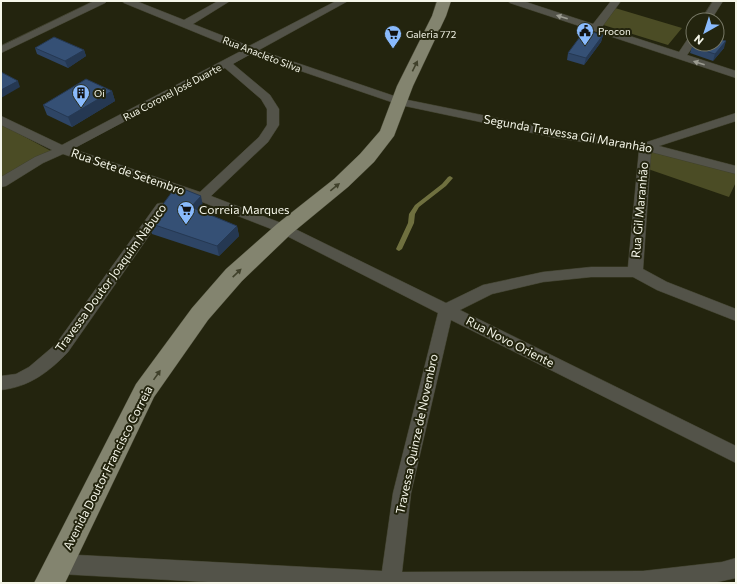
<svg xmlns="http://www.w3.org/2000/svg" width="737" height="584" font-family="Commissioner,sans-serif">
<style>
.green{fill:#4b4c25}
.lines{fill:none;stroke-linecap:round;stroke-linejoin:round}
.stream{fill:#6f703f;fill-rule:evenodd}
.street-casing{stroke:#40412d;stroke-width:1}
.primary-casing{stroke:#40412d;stroke-width:1}
.street{fill:#535349;fill-rule:evenodd}
.primary{fill:#83846f;fill-rule:evenodd}
.wall{fill:#2e4565}
.shaded-wall{fill:#253852}
.building{fill:#355075;stroke:#253852}
.oneway{fill:#9c9c91}
.oneway2{fill:#40412b}
.labels{text-anchor:middle;stroke-width:4;stroke-linejoin:round;paint-order:stroke}
.far-poi-label{font-size:10px;fill:#f5f6e9;stroke:#23240e;text-anchor:start}
.far-street-label{font-size:10px;fill:#f5f6e9;stroke:#23240e}
.street-label{font-size:12px;fill:#f5f6e9;stroke:#23240e}
.poi-label{font-size:12px;fill:#f5f6e9;stroke:#23240e;text-anchor:start}
</style>
<rect width="100%" height="100%" fill="#23240e"/>
<path class="green" d="M615,8L682,28L668,45L600,24Z
M1,124L51,151L1,178Z
M650,146L736,172V182L729,197L648,169Z"/>
<g class="lines">
<path class="stream" d="M450,176L453,178L446,186L419,207L415,214L414,223L402,249L399,251L397,250L396,249L408,223L409,214L415,205L442,184L448,177Z"/>
<defs>
<path id="street" d="M94,1H107L105,3L1,53V46Z
M122,1H136L184,20L218,1H230L193,24L249,46L336,1H348L259,50L403,99L556,130L609,139L644,143L736,113V121L659,146L736,166V174L651,152L643,269L667,282L736,309V321L657,290L633,277H591L543,282L492,294L460,310L736,446V463L451,320L411,493L402,572L643,571L722,562L736,558V578L713,583H226L59,574L52,571L49,564L52,557L59,554L382,571L393,493L438,313L279,232L197,200L63,154L43,163L6,186L1,187V177L35,157L52,150L1,125V116L62,145L241,51L124,3ZM251,54L400,105L556,138L639,150L628,267H591L543,272L483,285L446,303L289,226L211,196L268,142L279,125V109L270,95L233,64ZM225,68L261,99L267,109V125L259,137L200,192L73,149Z
M508,1H523L593,24L611,1H621L602,27L679,52L689,37L693,36V44H695L687,55L736,71V78L510,3Z
M713,1H723L711,20H701Z
M162,203L167,204L169,207L167,210L68,352C49,372 29,387 1,390V376L16,374L29,367L56,344L157,204Z"/>
<path id="primary" d="M437,1H451L446,16L413,86L394,136L374,162L348,187L291,234L242,281L208,320L154,397L65,583H34L136,384L192,308L226,269L277,224L334,179L360,154L380,131L397,86L432,16Z"/>
</defs>
<use href="#street" class="street-casing"/>
<use href="#primary" class="primary-casing"/>
<use href="#street" class="street"/>
<use href="#primary" class="primary"/>
</g>
<path class="wall" d="M603,35L601,42L584,65L567,60L568,53Z
M692,47L724,48L713,61L690,53Z
M35,48L84,50L86,56L68,68L37,54Z
M112,91L115,101L72,127L47,115L43,105Z
M203,206L199,210L237,226L239,236L219,256L152,234L149,223Z"/>
<path class="shaded-wall" d="M603,35L601,42L584,65L586,58Z
M726,41L724,48L713,61L715,54Z
M84,50L86,56L68,68L65,61Z
M18,81L20,87L1,98V90Z
M112,91L115,101L72,127L68,117Z
M201,196L203,206L193,217L191,207Z
M237,226L239,236L219,256L217,246Z"/>
<path class="building" d="M585,30L603,35L586,58L568,53Z
M54,37L84,50L65,61L35,48Z
M717,39L726,41L715,54L692,47L694,44H717Z
M1,72L18,81L1,90Z
M86,79L112,91L68,117L43,105Z
M181,188L201,196L191,207L237,226L217,246L149,223L172,192Z"/>
<defs><path id="oneway-solid" d="M-6-.8H1V-3.2L6.5 0L1 3.2V.8H-6Z"/></defs>
<g class="oneway">
<use href="#oneway-solid" transform="translate(562 17) rotate(-162)"/>
<use href="#oneway-solid" transform="translate(699 63) rotate(-162)"/>
</g>
<g class="oneway2">
<use href="#oneway-solid" transform="translate(415 66) rotate(-64)"/>
<use href="#oneway-solid" transform="translate(335 187) rotate(-39)"/>
<use href="#oneway-solid" transform="translate(237 273) rotate(-44)"/>
<use href="#oneway-solid" transform="translate(157 375) rotate(-55)"/>
</g>
<defs>
<symbol id="civic-pin" viewBox="-11 -11 22 30"><path d="M0 17L-7.5 6A9.5 9.5 0 1 1 7.5 6Z" fill="#89bafc" stroke="#23240e"/><path d="M-.6-6.5H3V-4.5H.6V-3L4-1V1h2V6H-6V1h2V-1L-.6-3ZM-1.2 2.5V6h2.4V2.5Z" fill="#111"/></symbol>
<symbol id="supermarket-pin" viewBox="-11 -11 22 30"><path d="M0 17L-7.5 6A9.5 9.5 0 1 1 7.5 6Z" fill="#89bafc" stroke="#23240e"/><path d="M-6-5.5h2.5l.6 2H6L4.5 2H-2.5L-4.4-4H-6ZM-1.5 3.2a1.3 1.3 0 1 0 .1 0ZM3 3.2a1.3 1.3 0 1 0 .1 0Z" fill="#111"/></symbol>
<symbol id="building-pin" viewBox="-11 -11 22 30"><path d="M0 17L-7.5 6A9.5 9.5 0 1 1 7.5 6Z" fill="#89bafc" stroke="#23240e"/><path d="M-4-6H4V6H1V3H-1V6H-4ZM-2.5-4.3h1.7v1.8h-1.7ZM.8-4.3h1.7v1.8H.8ZM-2.5-1h1.7V.8h-1.7ZM.8-1h1.7V.8H.8Z" fill="#111"/></symbol>
</defs>
<g fill-rule="evenodd">
<use href="#civic-pin" x="575" y="21" width="20" height="27"/>
<use href="#supermarket-pin" x="383" y="24" width="20" height="27"/>
<use href="#building-pin" x="71" y="83" width="20" height="27"/>
<use href="#supermarket-pin" x="176" y="200" width="20" height="27"/>
</g>
<g class="labels">
<g class="far-poi-label">
<text x="598" y="35">Procon</text>
<text x="406" y="38">Galeria 772</text>
<text x="94" y="97">Oi</text>
</g>
<g class="far-street-label">
<text transform="translate(262 54) rotate(21)" y="4">Rua Anacleto Silva</text>
<text transform="translate(172 92) rotate(-28)" y="4">Rua Coronel José Duarte</text>
</g>
<g class="street-label">
<text transform="translate(568 134) rotate(10)" y="4">Segunda Travessa Gil Maranhão</text>
<text transform="translate(128 172) rotate(19)" y="4">Rua Sete de Setembro</text>
<text transform="translate(640 210) rotate(-85)" y="4">Rua Gil Maranhão</text>
<text transform="translate(111 278) rotate(-54)" y="4">Travessa Doutor Joaquim Nabuco</text>
<text transform="translate(510 342) rotate(27)" y="4">Rua Novo Oriente</text>
<text transform="translate(417 434) rotate(-78)" y="4">Travessa Quinze de Novembro</text>
<text transform="translate(108 468) rotate(-63)" y="4">Avenida Doutor Francisco Correia</text>
</g>
<g class="poi-label">
<text x="199" y="214">Correia Marques</text>
</g>
</g>
<rect width="737" height="584" fill="none" stroke="#f5f6e9" stroke-width="4"/>
<g transform="translate(705 32) rotate(219)"><circle r="19" fill="#23240e" stroke="#777866"/>
<path d="M0-3L7 15L0 10L-7 15Z" fill="#89bafc"/>
<text y="-6" font-size="11" font-weight="bold" text-anchor="middle" fill="#f5f6e9">N</text>
</g>
</svg>
